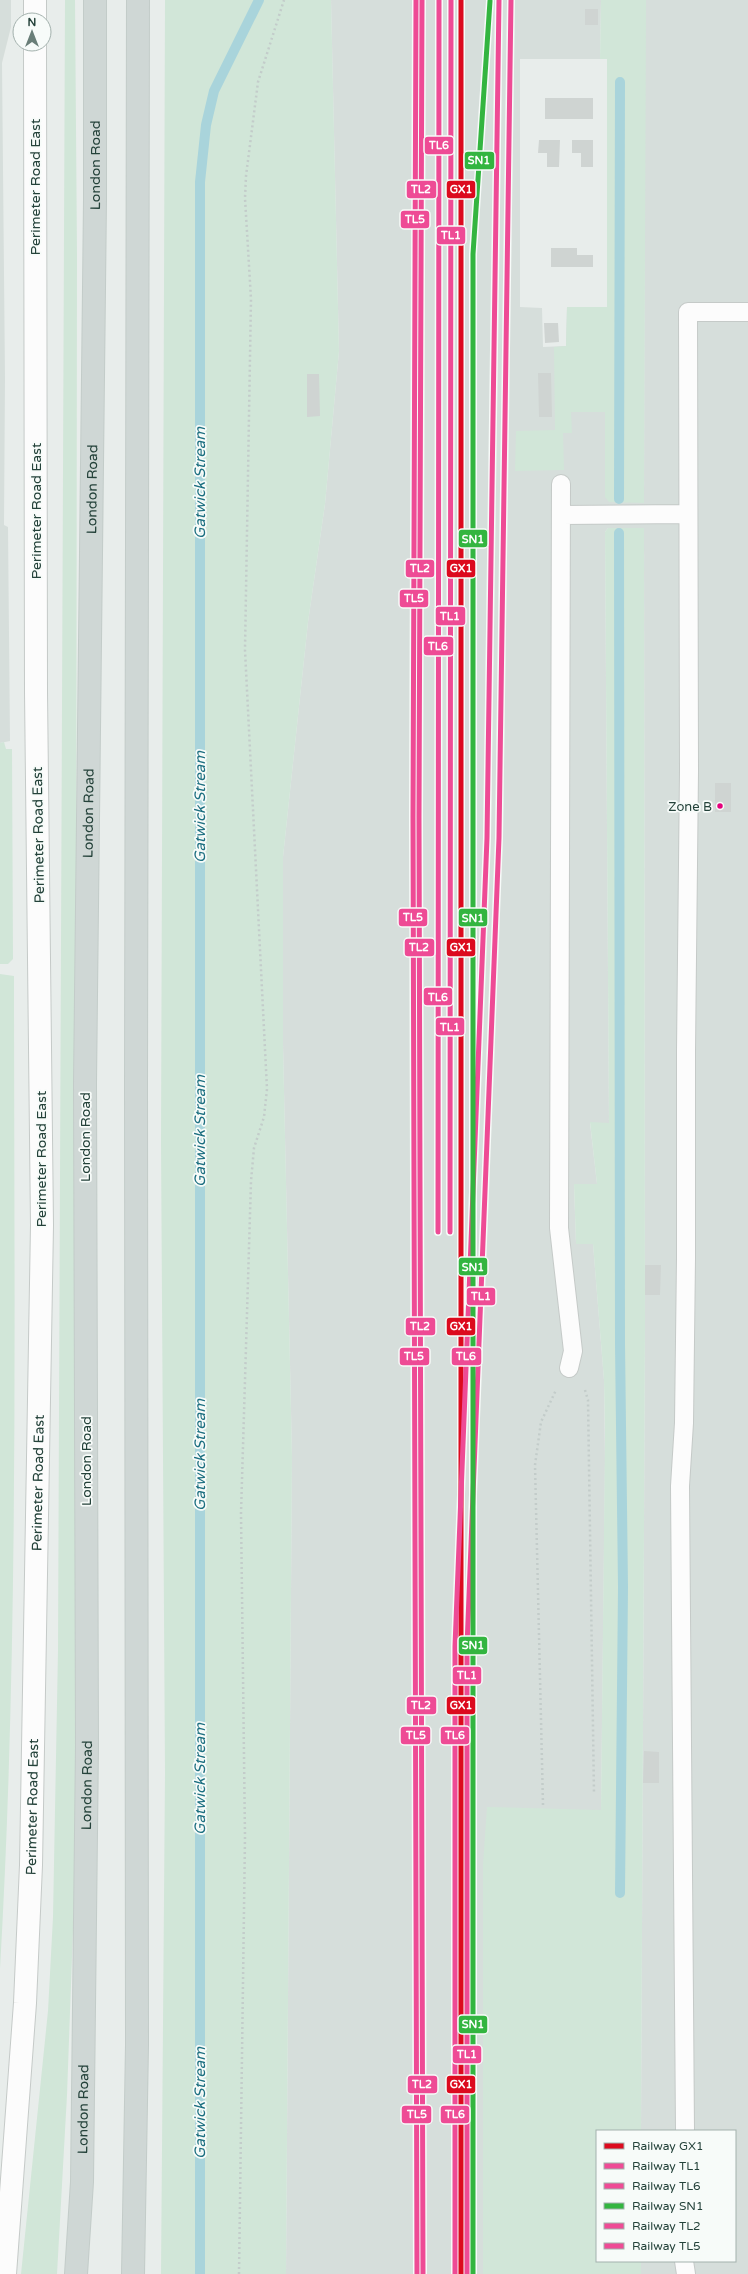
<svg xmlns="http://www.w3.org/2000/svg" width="748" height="2274" font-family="'Varela Round',sans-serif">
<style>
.built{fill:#d6dedb}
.green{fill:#d1e6d8}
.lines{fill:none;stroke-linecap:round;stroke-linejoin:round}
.stream{stroke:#a9d4db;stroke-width:10}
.building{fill:#cfd4d2}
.lane-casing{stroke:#c5cac8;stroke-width:20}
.street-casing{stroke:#c5cac8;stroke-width:24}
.primary-casing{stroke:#c3ccc9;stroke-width:24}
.path{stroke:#c3ccca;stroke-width:2.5;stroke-dasharray:2 3;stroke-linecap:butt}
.lane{stroke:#fcfcfc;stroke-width:18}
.street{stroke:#fcfcfc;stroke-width:22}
.primary{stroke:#cfd7d5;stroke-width:22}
.rail-1-casing{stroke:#f7fbf9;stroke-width:8}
.rail-2-casing{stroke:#f7fbf9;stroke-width:8}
.rail-3-casing{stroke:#f7fbf9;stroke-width:8}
.rail-4-casing{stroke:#f7fbf9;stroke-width:8}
.rail-5-casing{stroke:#f7fbf9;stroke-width:8}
.rail-6-casing{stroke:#f7fbf9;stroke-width:8}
.rail-1{stroke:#dc0a1e;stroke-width:5}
.rail-2{stroke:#ee4b95;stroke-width:5}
.rail-3{stroke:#ee4b95;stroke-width:5}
.rail-4{stroke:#33b540;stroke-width:5}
.rail-5{stroke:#ee4b95;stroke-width:5}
.rail-6{stroke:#ee4b95;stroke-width:5}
.bus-dot{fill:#e5007d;stroke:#f7fbf9;stroke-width:1.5}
.labels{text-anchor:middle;stroke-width:3.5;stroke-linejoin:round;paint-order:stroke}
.bus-label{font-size:13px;fill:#24423a;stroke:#f7fbf9;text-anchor:end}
.street-label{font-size:14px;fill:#24423a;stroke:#f7fbf9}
.water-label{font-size:15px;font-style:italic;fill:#1c6f80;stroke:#f7fbf9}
.line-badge{stroke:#f7fbf9;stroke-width:1.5}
.badge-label{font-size:11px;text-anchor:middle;font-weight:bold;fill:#fff}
</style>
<rect width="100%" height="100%" fill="#e8edeb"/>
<path class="built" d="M0,0H11V27L2,63L5,379L4,525L8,527L10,741L0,743Z
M331,0H601L600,59H520V307L542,308L543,347L566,346L567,307L644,503L645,0H748V2274H641V2261H735V2131H641L645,1326L644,529L608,528L605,532L609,1123H590L597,1184L574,1185L576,1244H593L604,1380L605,1460L601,1811L487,1808L483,2274H286L292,1456L283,1045V857L308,622L325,504L339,351Z"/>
<path class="green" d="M65,0H75L77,256L75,1875L67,2095L57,2274H21L48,2011L53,1917L58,1650Z
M165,0H331L339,351L325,504L308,622L283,857V1045L292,1456L286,2274H161L165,1773L161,1143Z
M601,0H646L644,503L609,502L605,497V412H571L572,433H563L564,470L515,471L516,431L555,430L554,347L566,346L567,307H607V59H600Z
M608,528H644L645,1326L641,2131H597V2261H641V2274H483V1864L487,1807L601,1810L605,1436L604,1380L593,1244H576L574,1184H597L590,1122L609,1123L605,532Z
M4,742L6,749H12L13,959L8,964H0V743Z
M0,974L14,976C14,1307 19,1639 0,1969Z"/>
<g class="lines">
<path class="stream" d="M619,499L620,82
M619,533L620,1344L623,1587L620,1893
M200,2274V182L206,125L214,91L259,0"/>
</g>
<path class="building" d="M585,9H598V25H585Z
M545,98H593V119H545Z
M539,140H560L559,167H547V153H538Z
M572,140H593V167H581V153H572Z
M551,248H577V255H593V267H551Z
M544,323H558L559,342L545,343Z
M538,373H551L552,417H539Z
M307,374H319L320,416L307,417Z
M715,783H731V812H715Z
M645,1265H661L660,1295H645Z
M644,1751L659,1752V1783H643Z"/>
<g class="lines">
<defs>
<path id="lane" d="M561,484L559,1228L573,1351L569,1368
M561,515L688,514
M685,2131L680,1486L684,1423L686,1258V1051L689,771L688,312H748
M684,2261L686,2274"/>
<g id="street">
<path d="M35,0V20"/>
<path id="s1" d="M5,2274L25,2003L31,1865L42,1225L36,692L35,44"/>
</g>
<g id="primary">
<path id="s2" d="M76,2274L82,2182L87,1745L85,1084L95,200V0"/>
<path d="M133,2274L137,2045L136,1085L138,0"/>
</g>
</defs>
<use href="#lane" class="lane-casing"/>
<use href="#street" class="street-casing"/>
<use href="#primary" class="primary-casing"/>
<path class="path" d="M585,1390L588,1400L594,1794
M543,1805L535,1465L541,1422L556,1390
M239,2274L245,1837L241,1513L251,1181L254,1148L264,1117L267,1089L245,650L251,299L245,198L246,176L258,82L284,0"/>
<use href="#lane" class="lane"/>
<use href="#street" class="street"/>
<use href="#primary" class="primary"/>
<defs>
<path id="rail-1" d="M461,0V2274"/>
<path id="rail-2" d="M450,1232L451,0
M467,2274V1646L499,838L511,0"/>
<path id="rail-3" d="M438,1232L439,0
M455,2274V1646L487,838L499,0"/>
<path id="rail-4" d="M473,2274V254L490,1"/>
<path id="rail-5" d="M422,0L419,817L423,2274"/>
<path id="rail-6" d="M416,0L413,817L417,2274"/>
</defs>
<use href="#rail-1" class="rail-1-casing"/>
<use href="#rail-2" class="rail-2-casing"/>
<use href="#rail-3" class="rail-3-casing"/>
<use href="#rail-4" class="rail-4-casing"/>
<use href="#rail-5" class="rail-5-casing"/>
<use href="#rail-6" class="rail-6-casing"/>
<use href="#rail-1" class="rail-1"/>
<use href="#rail-2" class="rail-2"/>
<use href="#rail-3" class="rail-3"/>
<use href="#rail-4" class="rail-4"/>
<use href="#rail-5" class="rail-5"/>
<use href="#rail-6" class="rail-6"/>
</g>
<circle class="bus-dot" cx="720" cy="806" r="3.5"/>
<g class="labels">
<g class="bus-label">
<text x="712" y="811">Zone B</text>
</g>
<g class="street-label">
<text dy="5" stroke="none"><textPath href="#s2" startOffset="2109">London Road</textPath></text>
<text transform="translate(35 187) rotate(-90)" y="5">Perimeter Road East</text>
<text dy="5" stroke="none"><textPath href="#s2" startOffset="1785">London Road</textPath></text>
<text transform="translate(36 511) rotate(-90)" y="5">Perimeter Road East</text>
<text dy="5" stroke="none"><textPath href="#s2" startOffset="1461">London Road</textPath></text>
<text transform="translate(38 835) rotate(-91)" y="5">Perimeter Road East</text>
<text transform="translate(85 1137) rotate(-90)" y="5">London Road</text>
<text transform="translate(41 1159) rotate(-90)" y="5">Perimeter Road East</text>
<text transform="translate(86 1461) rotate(-90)" y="5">London Road</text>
<text dy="5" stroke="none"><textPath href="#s1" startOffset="792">Perimeter Road East</textPath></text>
<text dy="5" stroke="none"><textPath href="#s2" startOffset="489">London Road</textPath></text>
<text dy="5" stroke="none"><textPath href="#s1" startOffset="468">Perimeter Road East</textPath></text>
<text dy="5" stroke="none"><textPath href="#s2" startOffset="165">London Road</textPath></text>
</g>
<g class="water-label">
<text transform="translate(200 483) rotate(-90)" y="5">Gatwick Stream</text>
<text transform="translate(200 807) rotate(-90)" y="5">Gatwick Stream</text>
<text transform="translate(200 1131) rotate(-90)" y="5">Gatwick Stream</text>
<text transform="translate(200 1455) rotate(-90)" y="5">Gatwick Stream</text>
<text transform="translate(200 1779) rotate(-90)" y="5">Gatwick Stream</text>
<text transform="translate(200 2103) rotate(-90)" y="5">Gatwick Stream</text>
</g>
</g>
<g class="line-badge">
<rect x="424" y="136" width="30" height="19" rx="4" fill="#ee4b95"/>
<rect x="464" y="151" width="31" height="19" rx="4" fill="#33b540"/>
<rect x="406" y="180" width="31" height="19" rx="4" fill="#ee4b95"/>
<rect x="446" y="180" width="30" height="19" rx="4" fill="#dc0a1e"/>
<rect x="400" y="210" width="30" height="19" rx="4" fill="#ee4b95"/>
<rect x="436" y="226" width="30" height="19" rx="4" fill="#ee4b95"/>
<rect x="458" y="529" width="30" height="19" rx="4" fill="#33b540"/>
<rect x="405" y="559" width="30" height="19" rx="4" fill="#ee4b95"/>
<rect x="446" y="559" width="30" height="19" rx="4" fill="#dc0a1e"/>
<rect x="399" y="589" width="30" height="19" rx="4" fill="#ee4b95"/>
<rect x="435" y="606" width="31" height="20" rx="4" fill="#ee4b95"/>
<rect x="423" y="636" width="31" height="20" rx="4" fill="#ee4b95"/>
<rect x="398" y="908" width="30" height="19" rx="4" fill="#ee4b95"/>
<rect x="458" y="908" width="30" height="19" rx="4" fill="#33b540"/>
<rect x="404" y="938" width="31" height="19" rx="4" fill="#ee4b95"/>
<rect x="446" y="938" width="30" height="19" rx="4" fill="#dc0a1e"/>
<rect x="423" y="987" width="30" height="19" rx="4" fill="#ee4b95"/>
<rect x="435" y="1017" width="30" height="19" rx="4" fill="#ee4b95"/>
<rect x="458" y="1257" width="30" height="19" rx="4" fill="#33b540"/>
<rect x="466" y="1287" width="30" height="19" rx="4" fill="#ee4b95"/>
<rect x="405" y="1317" width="31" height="19" rx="4" fill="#ee4b95"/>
<rect x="446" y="1317" width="30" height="19" rx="4" fill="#dc0a1e"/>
<rect x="451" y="1347" width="31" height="19" rx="4" fill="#ee4b95"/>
<rect x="399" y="1347" width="31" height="19" rx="4" fill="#ee4b95"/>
<rect x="458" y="1636" width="30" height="19" rx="4" fill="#33b540"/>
<rect x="452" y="1666" width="30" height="19" rx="4" fill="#ee4b95"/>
<rect x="406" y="1696" width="31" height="19" rx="4" fill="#ee4b95"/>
<rect x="446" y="1696" width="30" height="19" rx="4" fill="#dc0a1e"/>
<rect x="440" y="1726" width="30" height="19" rx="4" fill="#ee4b95"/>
<rect x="400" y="1726" width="31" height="19" rx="4" fill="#ee4b95"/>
<rect x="458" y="2015" width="30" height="19" rx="4" fill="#33b540"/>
<rect x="452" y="2045" width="30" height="19" rx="4" fill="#ee4b95"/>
<rect x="407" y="2075" width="31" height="19" rx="4" fill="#ee4b95"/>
<rect x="446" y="2075" width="30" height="19" rx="4" fill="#dc0a1e"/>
<rect x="440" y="2105" width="30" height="19" rx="4" fill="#ee4b95"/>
<rect x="401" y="2105" width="31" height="19" rx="4" fill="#ee4b95"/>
</g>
<g class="badge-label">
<text x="439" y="149">TL6</text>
<text x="479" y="164">SN1</text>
<text x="421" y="193">TL2</text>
<text x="461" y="193">GX1</text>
<text x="415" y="223">TL5</text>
<text x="451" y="239">TL1</text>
<text x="473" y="543">SN1</text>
<text x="420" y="572">TL2</text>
<text x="461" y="572">GX1</text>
<text x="414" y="602">TL5</text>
<text x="450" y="620">TL1</text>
<text x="438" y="650">TL6</text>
<text x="413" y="921">TL5</text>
<text x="473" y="922">SN1</text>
<text x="419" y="951">TL2</text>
<text x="461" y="951">GX1</text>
<text x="438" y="1001">TL6</text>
<text x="450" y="1031">TL1</text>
<text x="473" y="1271">SN1</text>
<text x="481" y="1300">TL1</text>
<text x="420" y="1330">TL2</text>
<text x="461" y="1330">GX1</text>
<text x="466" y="1360">TL6</text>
<text x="414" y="1360">TL5</text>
<text x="473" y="1649">SN1</text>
<text x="467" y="1679">TL1</text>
<text x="421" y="1709">TL2</text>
<text x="461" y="1709">GX1</text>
<text x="455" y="1739">TL6</text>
<text x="416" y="1739">TL5</text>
<text x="473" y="2028">SN1</text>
<text x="467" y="2058">TL1</text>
<text x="422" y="2088">TL2</text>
<text x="461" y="2088">GX1</text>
<text x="455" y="2118">TL6</text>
<text x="417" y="2118">TL5</text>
</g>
<rect x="596" y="2130" width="140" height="132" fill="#f7fbf9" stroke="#a3b1ad"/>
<rect x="604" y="2143" width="20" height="6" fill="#dc0a1e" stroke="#a3b1ad"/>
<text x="632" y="2150" font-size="12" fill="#24423a">Railway GX1</text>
<rect x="604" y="2163" width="20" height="6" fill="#ee4b95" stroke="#a3b1ad"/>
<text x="632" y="2170" font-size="12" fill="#24423a">Railway TL1</text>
<rect x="604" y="2183" width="20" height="6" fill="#ee4b95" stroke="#a3b1ad"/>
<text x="632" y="2190" font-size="12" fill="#24423a">Railway TL6</text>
<rect x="604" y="2203" width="20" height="6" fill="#33b540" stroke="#a3b1ad"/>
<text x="632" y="2210" font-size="12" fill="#24423a">Railway SN1</text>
<rect x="604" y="2223" width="20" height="6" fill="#ee4b95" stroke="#a3b1ad"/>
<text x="632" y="2230" font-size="12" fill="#24423a">Railway TL2</text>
<rect x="604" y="2243" width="20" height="6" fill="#ee4b95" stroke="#a3b1ad"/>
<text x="632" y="2250" font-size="12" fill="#24423a">Railway TL5</text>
<g transform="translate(32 32)"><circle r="19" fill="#f7fbf9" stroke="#a3b1ad"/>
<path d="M0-3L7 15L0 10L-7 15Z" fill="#697e78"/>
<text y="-6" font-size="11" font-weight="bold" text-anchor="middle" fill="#24423a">N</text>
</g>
</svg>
